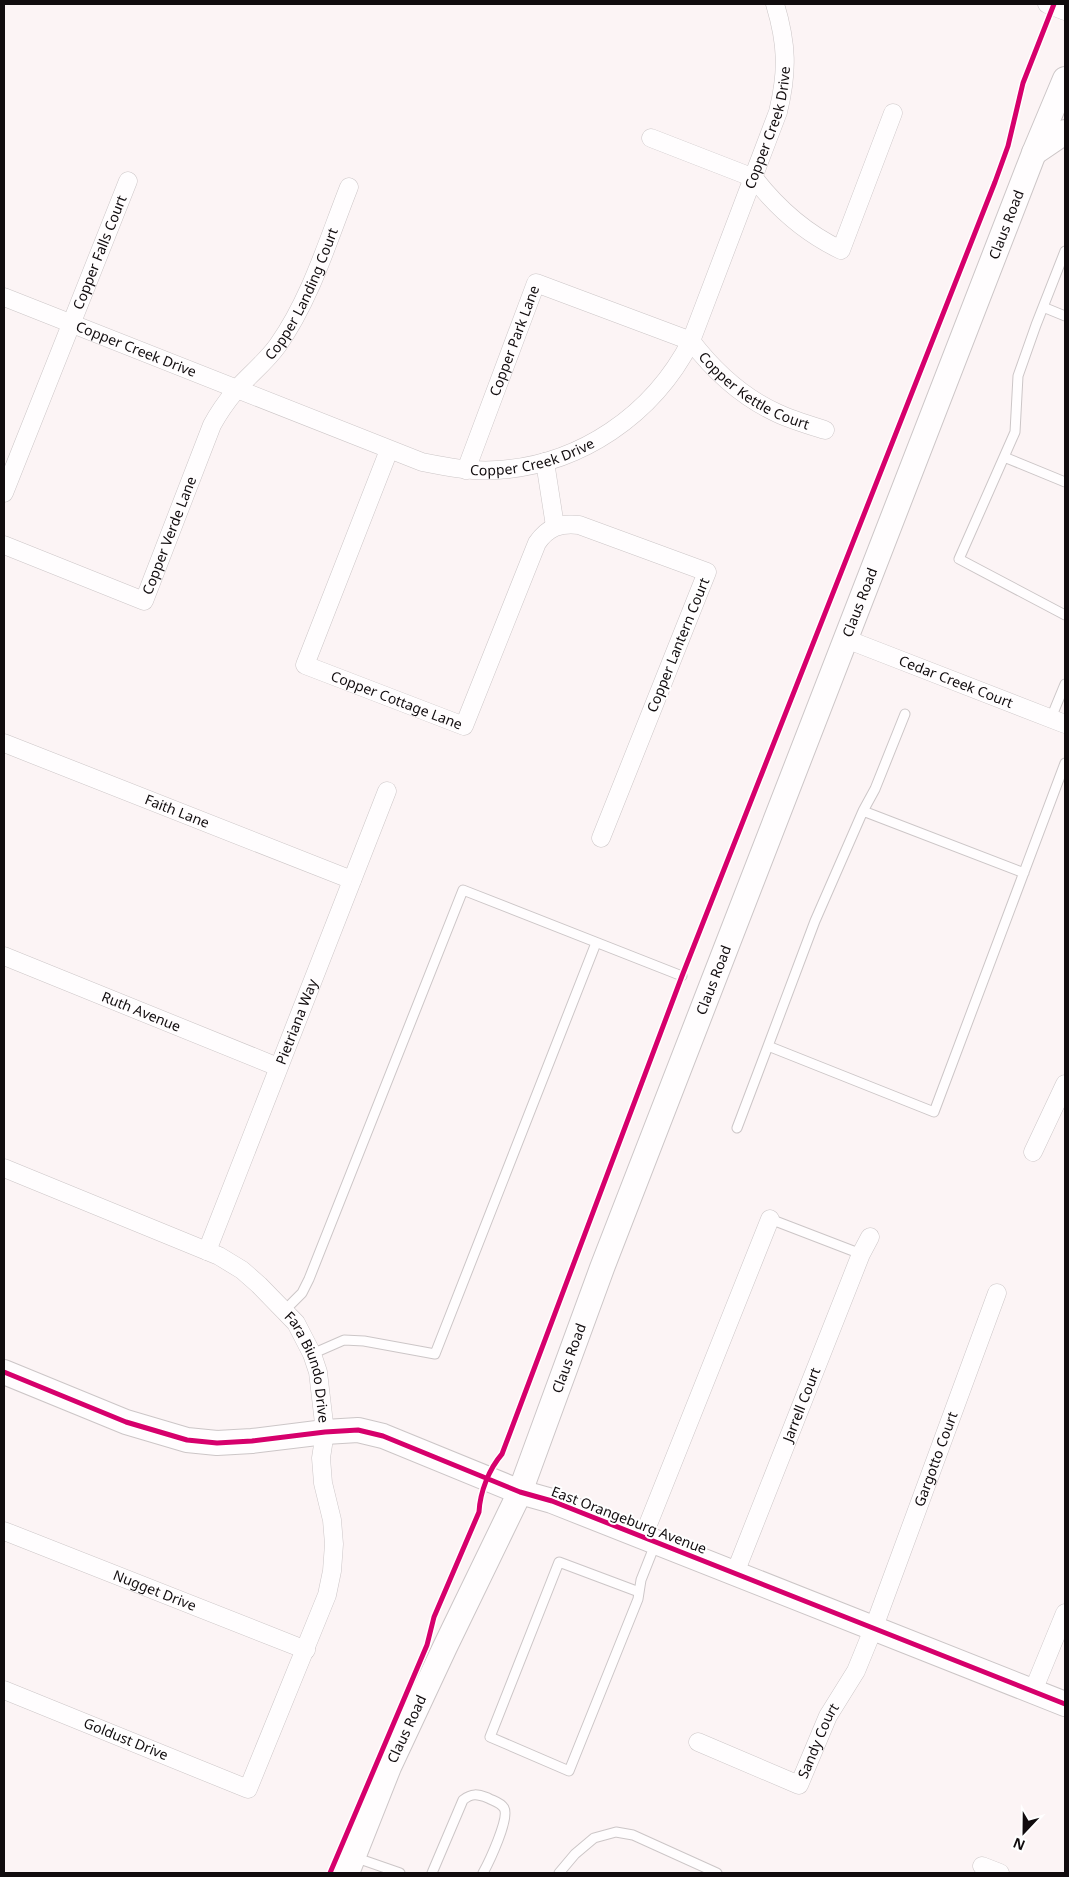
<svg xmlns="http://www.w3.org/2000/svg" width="1069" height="1877" font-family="'Noto Sans',sans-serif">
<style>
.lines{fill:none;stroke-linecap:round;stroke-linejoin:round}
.lane-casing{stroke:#ccc6c7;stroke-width:11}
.street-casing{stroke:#ccc6c7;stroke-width:19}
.secondary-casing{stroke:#ccc6c7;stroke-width:26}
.lane{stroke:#fffdfe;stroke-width:9}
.street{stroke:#fffdfe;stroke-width:18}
.secondary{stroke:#fffdfe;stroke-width:24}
.cycleway-casing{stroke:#fff;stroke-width:8}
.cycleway{stroke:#d6006c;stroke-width:5}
.labels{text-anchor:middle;stroke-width:4;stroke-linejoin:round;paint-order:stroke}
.street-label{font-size:14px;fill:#110c0e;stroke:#fff}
</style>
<rect width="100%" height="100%" fill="#fcf4f5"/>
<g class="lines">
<defs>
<path id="lane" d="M1065,251L1036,325L1018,376L1015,432L959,559L1065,615
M1043,307L1065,316
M1004,457L1065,482
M905,714L875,789L863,811L815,921L768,1046L934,1112L1065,763
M1051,718L1065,684
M863,811L1024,873
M737,1128L768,1046
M770,1219L861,1254
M285,1310L302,1293L309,1279L463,890L682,976
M312,1354L344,1340L364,1341L435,1354L596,943
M639,1592L559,1562L490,1737L569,1771L638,1599L641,1580L656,1542
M354,1857L400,1873
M432,1873L463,1800C472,1793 477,1794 488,1798C493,1801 500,1802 504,1808C510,1818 489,1862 483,1873
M559,1873L575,1854L594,1838L616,1832L633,1835L717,1873"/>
<g id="street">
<path d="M1047,4L1065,11"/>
<path d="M651,138L754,178"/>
<path d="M754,178C778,209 805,233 841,250L893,113"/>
<path id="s1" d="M4,297L422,462C447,467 472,472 497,470C580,465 653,415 691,341L778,112C788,71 787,44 775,4"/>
<path id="s2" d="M691,341C714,371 742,397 777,413C792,420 809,425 825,430"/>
<path id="s3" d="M389,450L305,665L464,726L537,543C548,527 560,523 579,525L707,572L601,838"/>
<path d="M545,462L555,526"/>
<path id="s4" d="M466,470L536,283L691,341"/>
<path id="s5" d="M4,493L128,181"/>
<path id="s6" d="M4,545L144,601L212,425C219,412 227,401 236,390C250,374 266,362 278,345C311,298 328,240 349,187"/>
<path id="s7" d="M846,639L1065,724"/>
<path id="s8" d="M4,743L352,880"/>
<path id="s9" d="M4,956L278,1067"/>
<path d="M1033,1152L1065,1084"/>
<path id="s10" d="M4,1168L219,1256L242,1270L259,1285L296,1323L312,1354L318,1372L325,1432L321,1458L323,1483L332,1520L334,1544L332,1571L327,1595L248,1789L4,1690"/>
<path id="s11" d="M207,1251L387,791"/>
<path id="s12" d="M4,1531L306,1650"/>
<path d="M643,1537L770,1219"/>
<path id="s13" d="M735,1573L861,1254L870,1237"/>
<path d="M1033,1691L1065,1613"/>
<path id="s14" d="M698,1742L799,1785L828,1716L856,1671L874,1627L997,1293"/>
<path d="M982,1866L1000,1873"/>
</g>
<g id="secondary">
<path d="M1034,153L1065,132"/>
<path d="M4,1372L126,1422L187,1440L217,1443L252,1441L325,1432L358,1430L383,1436L520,1492L552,1501L1065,1704"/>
<path id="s15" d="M347,1873L389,1767L445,1647L520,1492L602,1268L1034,153L1065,79"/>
</g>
</defs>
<use href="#lane" class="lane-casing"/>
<use href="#street" class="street-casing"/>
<use href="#secondary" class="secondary-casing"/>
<use href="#lane" class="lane"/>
<use href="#street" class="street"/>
<use href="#secondary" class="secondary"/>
<defs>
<path id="cycleway" d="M4,1372L126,1422L187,1440L217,1443L252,1441L325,1432L358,1430L383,1436L520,1492L552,1501L1065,1704
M330,1873L427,1645L434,1617L479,1512C480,1492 489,1469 502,1454L682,976L995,182L1008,146L1023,83L1054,4"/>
</defs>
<use href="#cycleway" class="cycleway-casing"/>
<use href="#cycleway" class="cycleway"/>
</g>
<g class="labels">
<g class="street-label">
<text dy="5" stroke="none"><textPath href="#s1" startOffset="996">Copper Creek Drive</textPath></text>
<text dy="5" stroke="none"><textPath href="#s15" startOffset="1776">Claus Road</textPath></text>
<text dy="5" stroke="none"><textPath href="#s5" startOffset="259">Copper Falls Court</textPath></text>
<text dy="5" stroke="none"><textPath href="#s6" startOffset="500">Copper Landing Court</textPath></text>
<text dy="5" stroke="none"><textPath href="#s4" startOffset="138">Copper Park Lane</textPath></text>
<text dy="5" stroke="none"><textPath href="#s1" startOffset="142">Copper Creek Drive</textPath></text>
<text dy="5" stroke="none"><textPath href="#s2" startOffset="82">Copper Kettle Court</textPath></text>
<text dy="5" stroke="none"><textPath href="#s1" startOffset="562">Copper Creek Drive</textPath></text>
<text dy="5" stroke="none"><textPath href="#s6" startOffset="221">Copper Verde Lane</textPath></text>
<text dy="5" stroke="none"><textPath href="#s15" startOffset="1371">Claus Road</textPath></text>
<text transform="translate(678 645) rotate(-68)" y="5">Copper Lantern Court</text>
<text dy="5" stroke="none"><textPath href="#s7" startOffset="118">Cedar Creek Court</textPath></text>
<text dy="5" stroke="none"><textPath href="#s3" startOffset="329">Copper Cottage Lane</textPath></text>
<text dy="5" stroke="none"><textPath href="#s8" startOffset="186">Faith Lane</textPath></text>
<text dy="5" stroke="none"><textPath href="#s15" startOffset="966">Claus Road</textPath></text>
<text dy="5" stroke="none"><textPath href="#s9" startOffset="148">Ruth Avenue</textPath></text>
<text dy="5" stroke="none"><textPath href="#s11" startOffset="246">Pietriana Way</textPath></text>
<text dy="5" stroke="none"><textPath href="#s15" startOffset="561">Claus Road</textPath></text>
<text dy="5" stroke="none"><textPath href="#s10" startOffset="381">Fara Biundo Drive</textPath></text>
<text dy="5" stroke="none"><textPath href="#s13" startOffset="181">Jarrell Court</textPath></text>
<text dy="5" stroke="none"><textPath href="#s14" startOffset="464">Gargotto Court</textPath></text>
<text transform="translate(629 1520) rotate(21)" y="5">East Orangeburg Avenue</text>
<text dy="5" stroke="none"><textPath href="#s12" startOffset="162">Nugget Drive</textPath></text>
<text dy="5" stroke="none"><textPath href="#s15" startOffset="156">Claus Road</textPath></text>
<text transform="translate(126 1739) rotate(22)" y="5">Goldust Drive</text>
<text dy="5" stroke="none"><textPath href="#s14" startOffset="158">Sandy Court</textPath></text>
</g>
</g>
<rect width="1069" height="1877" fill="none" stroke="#110c0e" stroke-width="10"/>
<g transform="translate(1024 1832) rotate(202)" stroke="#ffffff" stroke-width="4" paint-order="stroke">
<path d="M0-4L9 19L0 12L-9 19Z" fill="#110c0e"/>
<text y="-8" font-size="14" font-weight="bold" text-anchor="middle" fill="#110c0e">N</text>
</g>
</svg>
